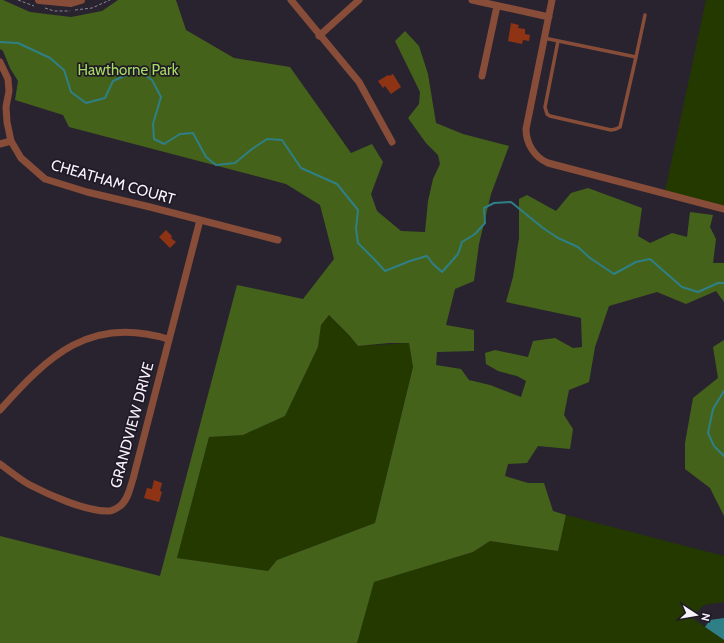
<svg xmlns="http://www.w3.org/2000/svg" width="724" height="643" font-family="Cabin,sans-serif">
<style>
.green{fill:#233900}
.forest{fill:#45621b;fill-rule:evenodd}
.water{fill:#2e7f86}
.lines{fill:none;stroke-linecap:round;stroke-linejoin:round}
.stream{stroke:#2e7f86;stroke-width:2}
.building{fill:#8e3415}
.path{stroke:#8b8691;stroke-width:1;stroke-dasharray:3 2;stroke-linecap:butt}
.service{stroke:#874d38;stroke-width:3.5}
.minor{stroke:#874d38;stroke-width:7}
.tertiary{stroke:#874d38;stroke-width:8}
.labels{text-anchor:middle;stroke-width:3.5;stroke-linejoin:round;paint-order:stroke}
.park-label{font-size:15px;fill:#a6da64;stroke:#201926}
.street-label{font-size:15px;fill:#f7f3fc;stroke:#201926}
</style>
<rect width="100%" height="100%" fill="#292330"/>
<path class="green" d="M706,0H724V206L665,191Z
M329,315L349,335L358,346L409,343L413,366L375,523L277,560L268,571L177,558L209,437L243,435L285,416L318,347L321,325Z
M566,515L724,556V602L704,605L691,617L724,640V643H357L373,582L473,552L490,541L558,551Z"/>
<path class="forest" d="M0,0H3L30,12L71,17L102,11L118,0H176L186,30L234,58L290,67L351,153L372,144L383,162L371,194L377,211L401,231L425,232L428,201L433,179L440,164L438,155L426,143L408,118L419,104L420,92L395,41L405,31L419,46L428,74L436,123L463,134L509,146L491,194L479,244L474,281L455,289L446,325L474,330V351L437,352L436,365L461,369L469,380L490,385L521,397L526,381L517,376L498,371L486,364L485,353L495,350L528,357L533,341L555,338L573,348L582,347L581,318L506,302L513,277L519,238V199L527,195L556,211L571,193L588,188L642,208L638,236L650,243L672,233L687,237L690,212L713,215L710,227L716,239L713,263H724V302L716,291L686,304L657,292L609,306L595,347L589,382L569,390L564,415L573,429L570,449L538,446L527,463L508,464L505,476L528,483H544L553,511L566,515L558,551L490,541L473,552L374,582L357,643H0V536L160,576L237,285L303,299L334,259L320,205L286,184L69,127L63,115L15,100L18,81L10,68L3,51L0,49ZM329,315L349,335L358,346L389,343H409L413,367L375,523L277,560L268,571L177,558L209,437L243,435L285,416L318,347L321,325Z
M724,340V516L710,488L685,469V443L693,398L718,378L713,347Z"/>
<path class="water" d="M724,618V640L705,627L710,620Z"/>
<g class="lines">
<path class="stream" d="M0,42L18,43L50,58L64,70L71,92L86,103L105,98L113,81L138,70L152,80L161,97L153,124L154,139L164,144L180,134L193,133L206,157L216,165L235,163L252,149L267,139L282,140L301,168L337,184L358,210L356,229L358,243L375,260L385,271L410,261L427,256L433,264L442,272L458,254L462,242L475,234L485,223L484,208L494,203L511,202L543,228L558,238L578,247L590,258L614,274L636,262L650,259L682,287L698,292L718,283H724
M724,391L713,409L708,433L714,446L724,456"/>
</g>
<path class="building" d="M511,23L519,25L518,28L525,29V34L530,35L529,41L523,40L522,44L508,41Z
M393,74L401,87L391,94L385,86L383,88L378,81L388,75L389,76Z
M166,230L172,236L171,238L176,242L170,248L159,237Z
M154,480L162,483L160,491L162,492L159,502L144,498L147,488L152,489Z"/>
<g class="lines">
<path class="path" d="M18,0L34,6
M45,8L54,11H70
M75,10L92,8L110,0"/>
<path class="service" d="M544,38L636,57L620,127L616,129L611,130L550,116L547,114L545,107L558,41
M636,57L645,15"/>
<path class="minor" d="M291,0L359,82L392,142
M472,0L549,17
M552,0L526,129C526,143 534,157 548,163L724,209
M319,36L359,0
M0,62L8,79L9,91L6,107L7,122L11,141L21,158L45,179L87,192L150,207L278,240
M482,76L497,6
M0,144L11,141
M0,410C48,356 90,315 168,339
M0,464C10,471 19,479 30,485C49,495 87,512 109,511C113,511 117,508 120,506C128,500 130,488 133,479L200,220"/>
<path class="tertiary" d="M39,0L71,3L81,0"/>
</g>
<g class="labels">
<g class="park-label">
<text x="128" y="75">Hawthorne Park</text>
</g>
<g class="street-label">
<text transform="translate(113 182) rotate(16)" y="5">CHEATHAM COURT</text>
<text transform="translate(132 425) rotate(-75)" y="5">GRANDVIEW DRIVE</text>
</g>
</g>
<g transform="translate(696 615) rotate(102)" stroke="#201926" stroke-width="3" paint-order="stroke">
<path d="M0-3L7 15L0 10L-7 15Z" fill="#f7f3fc"/>
<text y="-6" font-size="11" font-weight="bold" text-anchor="middle" fill="#f7f3fc">N</text>
</g>
</svg>
